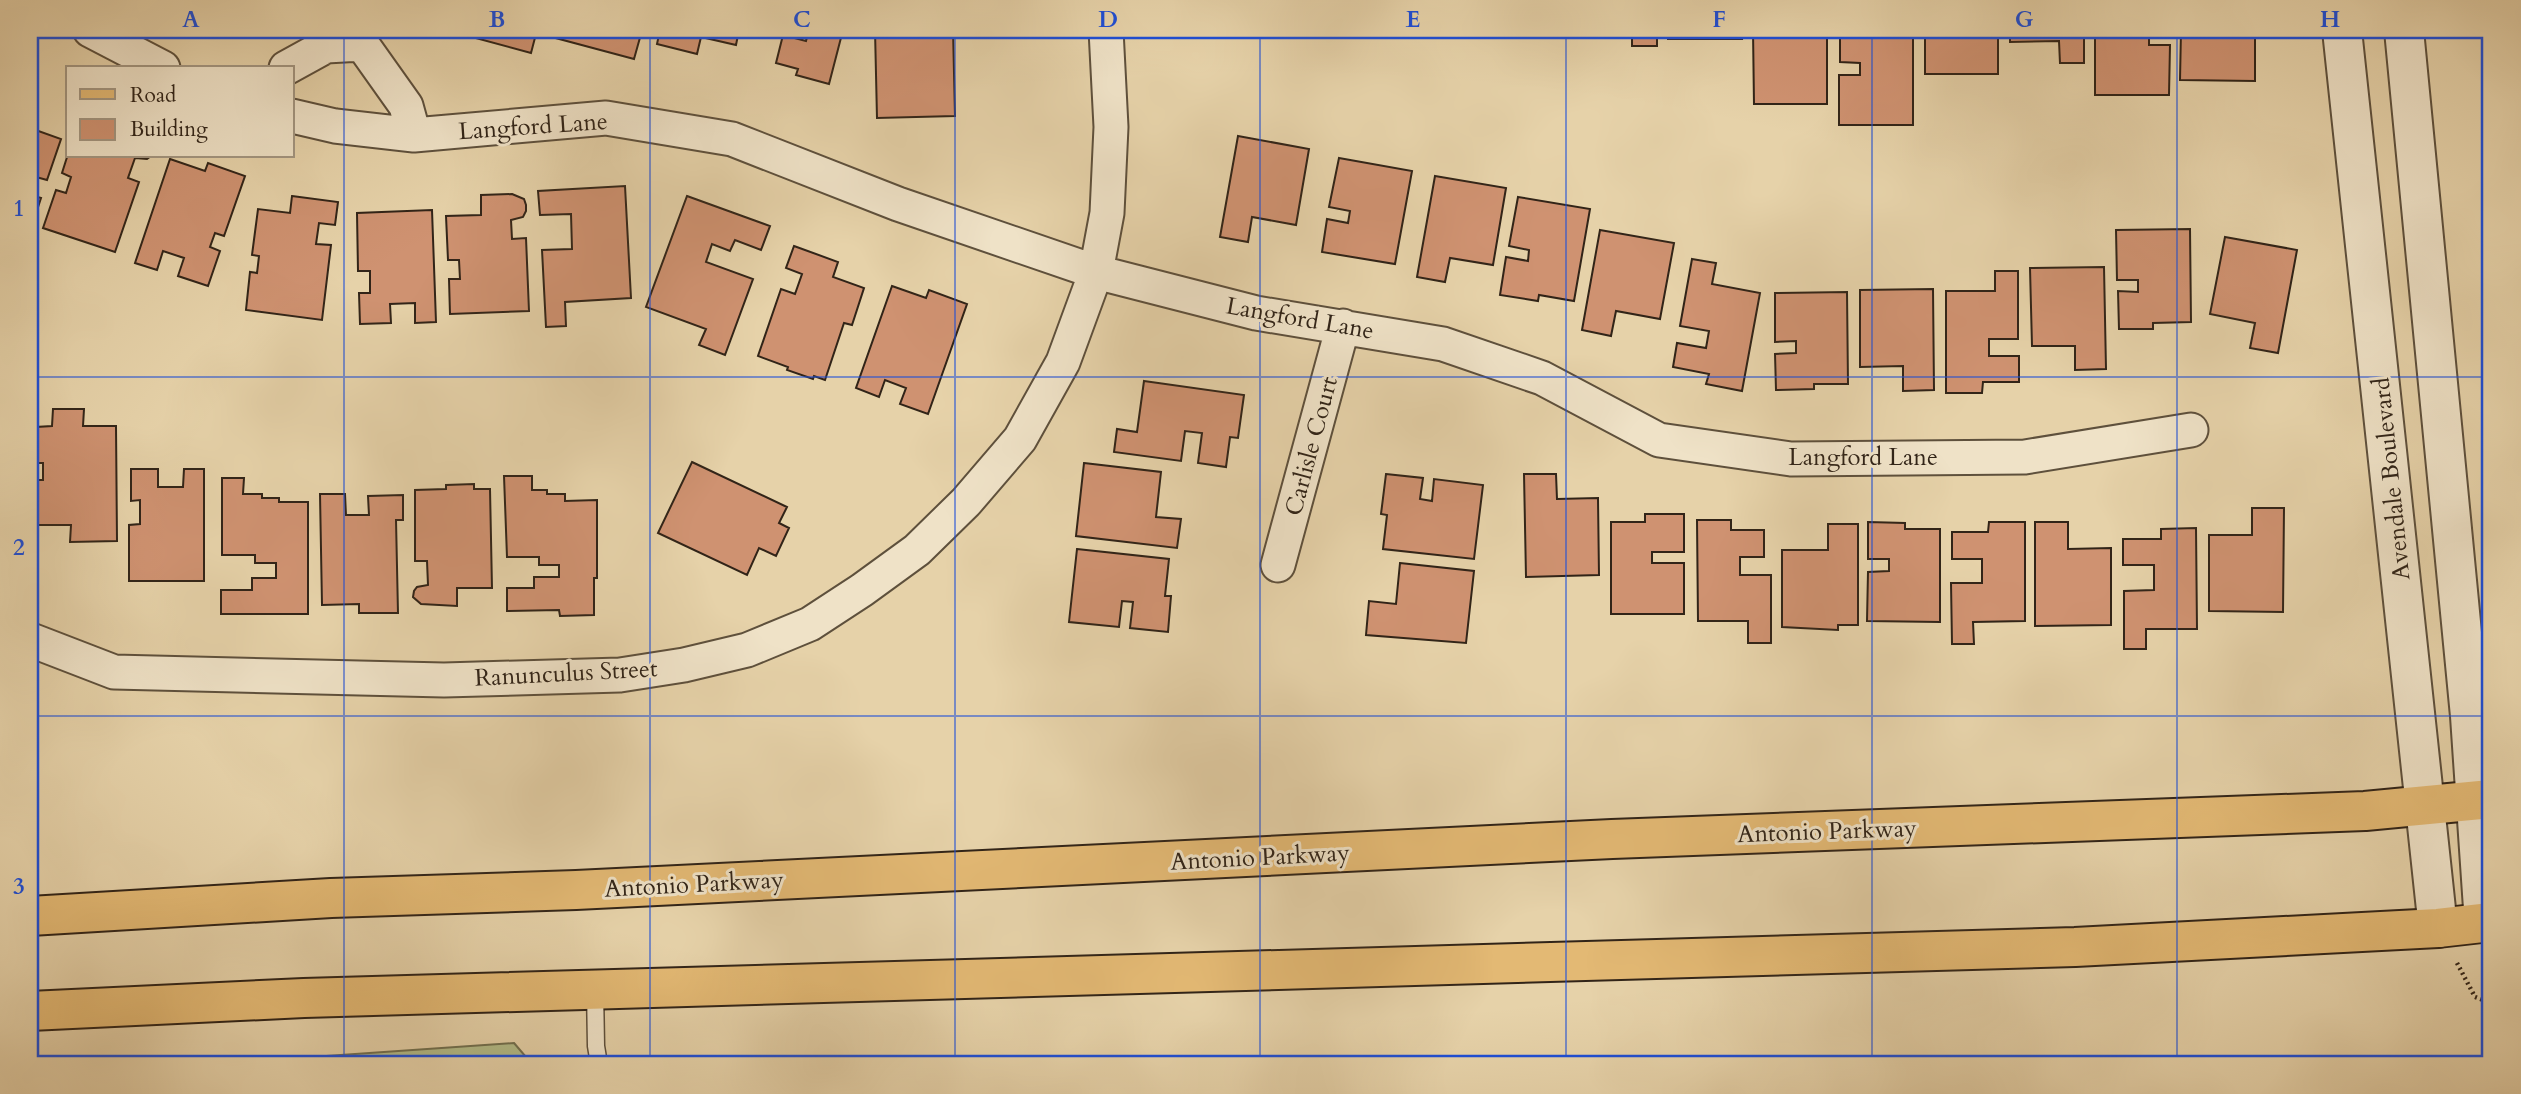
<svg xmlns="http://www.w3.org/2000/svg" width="2521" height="1094" font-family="Cardo,serif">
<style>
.green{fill:#b3bc89;stroke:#727050;stroke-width:2}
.building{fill:#cf9271;stroke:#312418;stroke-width:2}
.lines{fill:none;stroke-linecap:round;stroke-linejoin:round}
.service-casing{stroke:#5e503c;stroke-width:19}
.minor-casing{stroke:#5e503c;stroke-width:37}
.tertiary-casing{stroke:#5e503c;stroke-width:42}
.primary-casing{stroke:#312418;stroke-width:42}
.path{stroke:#312418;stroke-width:4.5;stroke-dasharray:2 3.5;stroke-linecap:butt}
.service{stroke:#efe2c7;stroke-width:16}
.minor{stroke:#efe2c7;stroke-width:33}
.tertiary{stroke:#efe2c7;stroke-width:38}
.primary{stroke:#e3b974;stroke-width:38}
.grid{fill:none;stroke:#1d4ed8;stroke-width:2;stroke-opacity:0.55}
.labels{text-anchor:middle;stroke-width:6;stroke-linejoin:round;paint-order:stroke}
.street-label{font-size:24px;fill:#312418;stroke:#efe2c7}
.neatline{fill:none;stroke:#1d4ed8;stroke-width:2.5}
.grid-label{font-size:23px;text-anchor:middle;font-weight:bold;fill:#1d4ed8}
</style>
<rect width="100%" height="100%" fill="#e6d2a9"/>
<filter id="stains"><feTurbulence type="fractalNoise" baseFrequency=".00286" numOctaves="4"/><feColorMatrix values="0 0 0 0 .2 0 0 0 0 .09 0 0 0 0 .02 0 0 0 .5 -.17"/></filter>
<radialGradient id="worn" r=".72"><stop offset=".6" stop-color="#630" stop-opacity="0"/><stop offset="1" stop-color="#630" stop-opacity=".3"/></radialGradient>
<path class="green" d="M514,1043L532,1064H209Z"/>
<path class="building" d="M446,30H537L531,53Z
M550,30H623L641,34L634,59L548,36Z
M660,30H739L736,45L701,37L697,54L657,44Z
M809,30H843L829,84L796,75L798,69L776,63L783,35L806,41Z
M875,30H953L955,116L877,118Z
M1632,30H1657V46H1632Z
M1668,30H1741L1742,39H1668Z
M1753,30H1827V104H1754Z
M1840,30H1878V36H1913V125H1839V75H1860V63L1840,62Z
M1925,30H1998V74H1925Z
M2010,30H2084V63H2060L2059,41L2010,42Z
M2095,30H2169V33H2149V45H2170L2169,95H2095Z
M2181,30H2255V81L2180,80Z
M30,128L61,139L47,180L36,177L30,194Z
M1238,136L1309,149L1296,225L1252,217L1248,242L1220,237Z
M68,154V156H151L147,159L135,158L128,178L139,182L115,252L43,228L56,190L66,193L71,177L62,173Z
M1339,158L1412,171L1395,264L1322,252L1327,219L1348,223L1350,211L1329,207Z
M170,159L205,171L208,163L245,176L224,236L215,233L210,247L220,251L208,286L178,276L184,258L163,251L157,270L135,263Z
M1435,176L1506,188L1493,265L1450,258L1445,282L1417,277Z
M625,186L631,298L565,302L566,326L546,327L542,250L572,249L571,214L540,215L538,191Z
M512,194L524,199L526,205V211L523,217L511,220L512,239L526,238L529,311L450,314L449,279H460L459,260H448L446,216L481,215V195Z
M30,195L41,198L30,232Z
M292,196L338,202L335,225L319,223L316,244L331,245L322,320L246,310L250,272L257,273L259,256L252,255L258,209L290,213Z
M687,196L770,226L761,250L735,240L730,251L712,244L706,262L753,279L725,355L699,345L706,329L646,307Z
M1518,197L1590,209L1574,301L1539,295L1538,301L1500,295L1506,257L1528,261L1529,250L1509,246Z
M432,210L436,322L415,323V303L390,304L391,323L360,324L359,293H370V271H358L357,213Z
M2190,229L2191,322L2153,323V329H2119L2118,291L2138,292V280H2117L2116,230Z
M1600,230L1674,243L1660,319L1616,311L1611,336L1582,330Z
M2225,237L2297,250L2278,353L2250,348L2255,323L2210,314Z
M794,246L838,262L833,277L864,288L852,325L844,323L825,380L814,376L813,379L787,370L788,367L758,356L781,289L795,294L802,274L786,268Z
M1692,259L1716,263L1712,284L1760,293L1742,391L1706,384L1709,374L1673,367L1677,343L1706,348L1709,331L1680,326Z
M2104,267L2106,369L2075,370V346H2032L2030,268Z
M1995,271H2018V339H1989V356H2019V382H1983L1982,393H1946V291H1995Z
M892,286L926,298L929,290L967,304L928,414L900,404L906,388L885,380L879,397L856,388Z
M1933,289L1934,390L1903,391V366L1860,367V290Z
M1847,292L1848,384H1814V389L1776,390L1775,354L1796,353V341L1775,342V293Z
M1144,381L1244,395L1238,438L1230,437L1226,467L1198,463L1202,433L1185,431L1181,461L1114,452L1117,429L1137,432Z
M53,409H84L83,426H116L117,541L70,542L71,525H37L36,480H43V463H36V427L52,426Z
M692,462L787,507L779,523L789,528L776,556L759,548L747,575L658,533Z
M1084,463L1161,472L1156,517L1181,519L1177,548L1076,536Z
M131,469H158V487H183L184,469H204V581H129V525L140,524V500L131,501Z
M1386,474L1423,478L1420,499L1432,501L1434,479L1483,485L1474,559L1383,549L1387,515L1381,514Z
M1524,474H1556L1557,499L1598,498L1599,575L1526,577Z
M504,476H532V490H547V494H565V501L597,500V578H594V615L560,616L559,610L507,611V588H534V577H559V565H539V557H507Z
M222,478H244L243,494H262V498H279V502H308V614H221V590H252V578H276V563H255V555H222Z
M474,484V489H490L492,588H457V606L421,604L413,597L414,591L417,587L428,585L427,561H415V490L446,489V485Z
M320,494H345L346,515H369L368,496L403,495V520H396L398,613H359V604L322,605Z
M2252,508H2284L2283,612L2209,611V535H2252Z
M1645,514H1684V552H1652V563H1684V614H1611V522H1645Z
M1697,520H1731V530H1764V557H1740V575H1771V643H1748V621H1698Z
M1868,522L1905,523V529H1940V622L1867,621L1868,572L1889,571V559H1868Z
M1989,522H2025V621L1973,622L1974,644H1952L1951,583H1982V559H1952V532H1988Z
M2035,522H2068V549L2111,548V625L2035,626Z
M1828,524H1858V625H1838V630L1782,627V550H1828Z
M2196,528L2197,629H2146V649H2124V591L2154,590V565H2123V539H2161V529Z
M1077,549L1169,559L1165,596H1171L1168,632L1130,628L1133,602L1122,601L1119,627L1069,622Z
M1400,563L1474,571L1466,643L1366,635L1369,601L1396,604Z"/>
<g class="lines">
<defs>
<path id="service" d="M595,989L596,1046L599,1064"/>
<path id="minor" d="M90,30L163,68
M286,68L326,46L362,44L406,106L414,135
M292,116L335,126L414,135L606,118L732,139L898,204L1096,272L1256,313L1443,344L1542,378L1659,440L1791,459L2025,457L2191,430
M1278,565L1343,326
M31,640L114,672L444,680L620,675L684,665L747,650L810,624L862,590L917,550L966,502L1020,439L1063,362L1096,272L1107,213L1111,127L1106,30"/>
<path id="tertiary" d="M2342,30L2438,928
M2404,30L2470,716L2484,923"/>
<path id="primary" d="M30,916L331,898L576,890L1612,839L2365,811L2491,799
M30,1011L304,998L2075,947L2438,928L2491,922"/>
</defs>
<use href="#service" class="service-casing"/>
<use href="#minor" class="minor-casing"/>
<use href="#tertiary" class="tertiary-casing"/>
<use href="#primary" class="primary-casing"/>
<path class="path" d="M2457,963L2475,997L2491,1003"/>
<use href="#service" class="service"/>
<use href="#minor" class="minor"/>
<use href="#tertiary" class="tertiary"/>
<use href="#primary" class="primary"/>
</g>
<path class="grid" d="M344,30V1064M650,30V1064M955,30V1064M1260,30V1064M1566,30V1064M1872,30V1064M2177,30V1064M30,377H2491M30,716H2491"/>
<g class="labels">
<g class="street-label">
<text transform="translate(533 126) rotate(-4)" y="8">Langford Lane</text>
<text transform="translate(1300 318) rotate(10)" y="8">Langford Lane</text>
<text transform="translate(1311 446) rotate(-75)" y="8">Carlisle Court</text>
<text x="1863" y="465">Langford Lane</text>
<text transform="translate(2391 479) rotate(-96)" y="8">Avendale Boulevard</text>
<text transform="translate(566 673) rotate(-3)" y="8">Ranunculus Street</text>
<text transform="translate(1827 831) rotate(-2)" y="8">Antonio Parkway</text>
<text transform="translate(1260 857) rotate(-3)" y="8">Antonio Parkway</text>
<text transform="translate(694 884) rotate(-3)" y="8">Antonio Parkway</text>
</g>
</g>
<rect width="2521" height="1094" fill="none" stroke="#e6d2a9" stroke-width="77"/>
<rect x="66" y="66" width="228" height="91" fill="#efe2c7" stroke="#a39681" stroke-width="2"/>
<rect x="80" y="89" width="35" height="10" fill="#e3b974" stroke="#a39681" stroke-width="2"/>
<text x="130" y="102" font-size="21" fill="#312418">Road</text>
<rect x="80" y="119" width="35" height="21" fill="#cf9271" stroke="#a39681" stroke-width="2"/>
<text x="130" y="136" font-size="21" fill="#312418">Building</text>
<rect x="38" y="38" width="2444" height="1018" class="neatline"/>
<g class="grid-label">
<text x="191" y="27">A</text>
<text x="497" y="27">B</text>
<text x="802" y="27">C</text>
<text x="1108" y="27">D</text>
<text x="1413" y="27">E</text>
<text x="1719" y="27">F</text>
<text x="2024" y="27">G</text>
<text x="2330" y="27">H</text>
<text x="19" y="216">1</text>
<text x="19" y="555">2</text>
<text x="19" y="894">3</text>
</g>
<rect width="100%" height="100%" filter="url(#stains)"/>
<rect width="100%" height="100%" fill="url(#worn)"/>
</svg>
